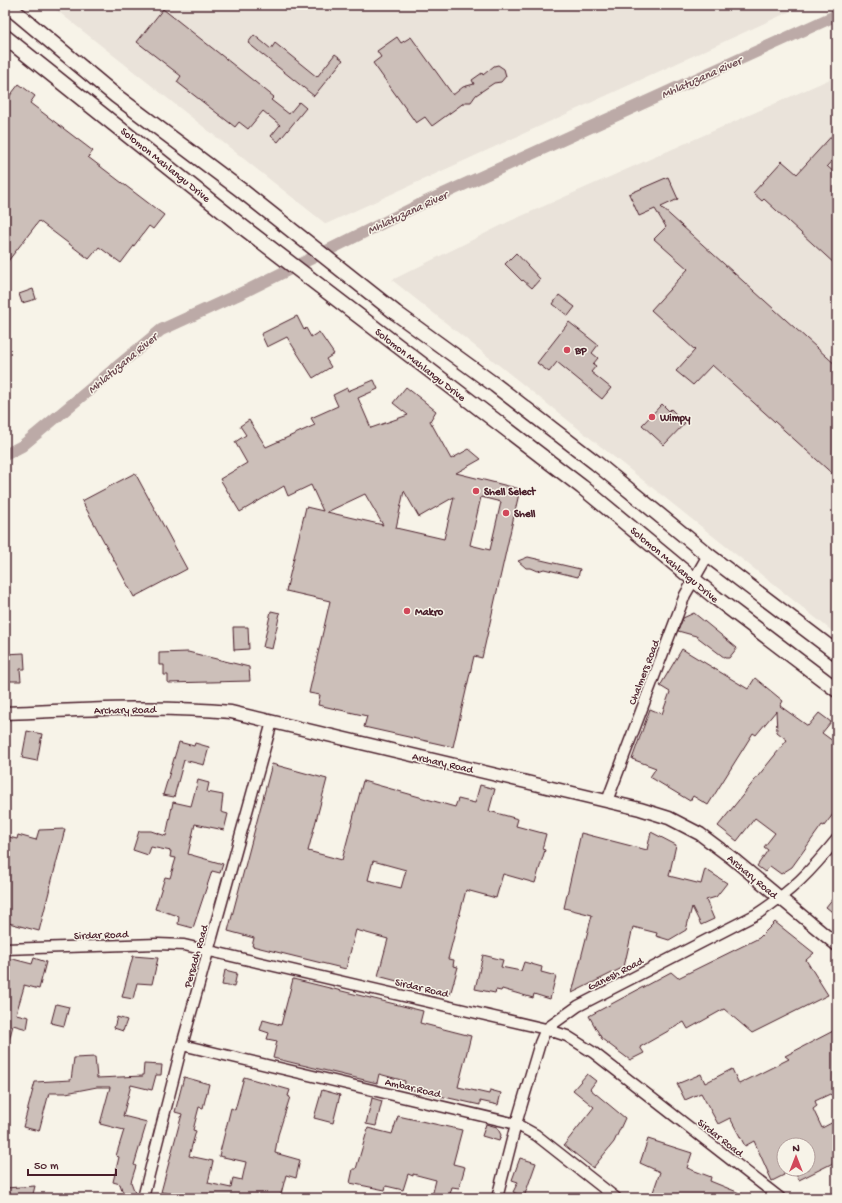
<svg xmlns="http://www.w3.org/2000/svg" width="842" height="1203" font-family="'Gochi Hand',sans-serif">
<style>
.built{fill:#eae3da}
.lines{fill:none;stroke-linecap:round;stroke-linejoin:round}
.canal{stroke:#bcaaa7;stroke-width:12}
.building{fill:#ccbfb9;stroke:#4a1f2b;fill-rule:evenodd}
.minor-casing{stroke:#4a1f2b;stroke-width:13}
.tertiary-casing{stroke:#4a1f2b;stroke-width:15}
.secondary-casing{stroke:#4a1f2b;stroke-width:17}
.minor{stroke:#f7f3e8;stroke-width:10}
.tertiary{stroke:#f7f3e8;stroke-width:12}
.secondary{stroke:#f7f3e8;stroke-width:14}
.poi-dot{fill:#d1495b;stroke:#f7f3e8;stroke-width:1.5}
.labels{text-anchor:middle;stroke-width:3;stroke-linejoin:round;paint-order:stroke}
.street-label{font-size:11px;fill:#4a1f2b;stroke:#f7f3e8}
.poi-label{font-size:11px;font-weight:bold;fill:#4a1f2b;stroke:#f7f3e8;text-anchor:start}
.water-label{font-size:12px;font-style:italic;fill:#6c4950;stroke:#f7f3e8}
</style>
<rect width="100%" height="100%" fill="#f7f3e8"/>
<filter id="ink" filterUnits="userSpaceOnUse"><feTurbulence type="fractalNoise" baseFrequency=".025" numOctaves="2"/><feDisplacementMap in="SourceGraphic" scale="8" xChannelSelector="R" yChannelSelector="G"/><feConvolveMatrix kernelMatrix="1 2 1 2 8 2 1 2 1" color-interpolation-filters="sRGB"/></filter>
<g filter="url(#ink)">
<path class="built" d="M50,5H804L326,224Z
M837,76V635L392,280L508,222Z"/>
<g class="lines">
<path class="canal" d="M5,455L22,446L161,330L248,290L419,205L837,15"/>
</g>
<path class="building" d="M163,9L274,97L271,100L289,114L299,102L306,108L278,142L271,136L280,125L263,111L248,129L239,122L235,127L177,82L181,76L137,42Z
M254,35L271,49L275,43L317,77L335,54L343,60L314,96L248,43Z
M397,37L401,43L411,37L453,95L463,87L474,84L472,80L482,73L483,75L494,66L498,65L504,69L506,76L501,82L494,83L476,95L471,102H465L432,126L425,117L416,123L373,63L381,57L377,51Z
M19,84L35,96L30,103L93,151L88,157L164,215L153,229L149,226L121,263L99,247L89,259L39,221L5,265V102Z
M837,130V155L827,166L837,175V266L764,199L762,201L753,193L782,161L797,174Z
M668,177L678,199L661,207L837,366V478L712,365L693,385L676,371L695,350L651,310L688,269L654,239L666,227L655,209L639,216L629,194Z
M516,253L540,279L532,288L523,280L522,281L505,264Z
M33,289L36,299L22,303L19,294Z
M559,295L575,307L568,316L553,304Z
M297,316L304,330L306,328L311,337L319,332L334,354L326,359L331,367L313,378L287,337L267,347L261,334Z
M569,322L598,345L592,353L598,358L593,364L596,366L591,372L611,388L602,399L557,362L549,372L537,363Z
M374,380L378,389L358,398L371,428L408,415L393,403L406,387L436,411L430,421L451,459L469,449L481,459L456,473L520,489L482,658L474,656L453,747L364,727L367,716L318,705L320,695L309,693L330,601L286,591L306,507L323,511L311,485L288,496L284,486L240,512L220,479L247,463L235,442L246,435L240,426L249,420L266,447L315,425L311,418L338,406L333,395L347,388L348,391ZM404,491L419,517L454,497L444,539L396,528ZM365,494L383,525L327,512ZM481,497L501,502L490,550L470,545Z
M662,404L669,411L671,409L685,423L664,445L642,425Z
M135,473L187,569L134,597L82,501Z
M528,557L580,569L578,577L544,569L538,571L531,568H526L518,561Z
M271,611L280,613L272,649L263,647Z
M694,613L737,648L729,658H725L696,636L678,631L683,618Z
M233,627H248L249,649L234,650Z
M682,649L748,689L755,678L783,701L780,706L808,726L819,713L831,722L822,733L837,744V809L824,826L822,825L792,867L781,874L770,866L765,872L757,866L768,850L764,847L775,833L755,818L737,841L718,826L787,740L777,732L776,711L756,735L753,733L708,805L693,796L690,801L650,777L656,768L632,759L650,709L662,714L670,692L660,686Z
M188,652L249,667L250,681L168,683V675H164V665H159V653Z
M24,653L25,669H20L21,681H5V654Z
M27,731L42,734L37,761L22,758Z
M179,742L194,746L195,743L209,747L204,765L184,760L174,797L163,795Z
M272,764L327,779L308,851L342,860L363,781L455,807L458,799L475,803L480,785L495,789L489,811L518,819L516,826L546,834L542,849L545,850L535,883L503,874L496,898L466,890L448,959L454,960L453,966L458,967L450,995L378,976L388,939L356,930L346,969L252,946L254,938L228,931ZM373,861L406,870L401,888L368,880Z
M198,780L209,783L207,792L223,795L221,812L228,814L224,830L195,824L188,854L223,864L220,873L212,871L193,928L178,924L179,916L155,909L165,877L170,878L176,858L170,857L171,851L151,847L148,855L133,850L139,831H151L166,836L173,802L191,806Z
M65,829L39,931L5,922V836L17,839L18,835L36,840L39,830Z
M651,832L676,845L669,876L701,884L705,869L727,883L716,897L706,900L714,919L701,925L692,907L686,930L669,940L656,936L657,933L633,927L624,967L572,993L592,915L564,908L581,833L647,850Z
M837,893V916L826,907Z
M775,922L814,953L806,960L828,995L752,1033L724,1009L688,1029L684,1022L640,1047L644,1053L630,1060L602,1039L589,1016L671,972L678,978L759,938Z
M483,955L503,960L501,967L521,971L524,962L542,967L541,972L556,976L550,999L534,994L533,998L502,989L501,991L496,990L495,993L475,989Z
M133,956L158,958L152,984L137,983L133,999L122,997Z
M5,957L32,964L34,958L46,962L39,989L24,985V987L16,1014L29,1017L27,1029L13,1025L8,1045L5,1044Z
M225,970L237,973L234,987L222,985Z
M293,979L423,1011L420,1023L471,1036L458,1087L489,1094L490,1090L501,1093L498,1105L480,1101V1105L404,1088L405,1081L379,1074L377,1083L273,1058L277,1041L267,1039L269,1033L260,1030L263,1020L281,1025Z
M56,1004L69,1007L64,1026L51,1023Z
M117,1017L127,1020L123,1031L114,1028Z
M837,1029V1100L830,1094L815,1101L817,1106L813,1109L822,1128L837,1120V1161L799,1180L794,1169H808V1145H784V1175L772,1181L754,1141L745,1146L730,1118L718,1124L701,1093L685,1100L677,1084L701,1074L705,1083L732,1069L739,1084L789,1059L785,1056Z
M95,1057L97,1078L143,1076L144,1064L162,1065L161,1075H156L152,1090L131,1085L123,1116L147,1122L134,1165L136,1166L131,1182L135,1193L124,1196L120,1184L113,1182L119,1157L116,1156L124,1130L100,1124L110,1087H97L66,1093H49L39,1131L23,1127L35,1082L71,1080L74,1058Z
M587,1074L596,1081L590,1089L625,1118L614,1142L593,1168L564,1145L594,1107L573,1090Z
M184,1077L209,1084L203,1108L199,1107L193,1130L196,1131L189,1156L213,1161L208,1183L231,1188L233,1178L242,1180L246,1162L219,1156L231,1108L235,1110L244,1077L290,1090L288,1096L290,1097L278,1135L275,1153L300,1160L296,1178L286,1175L280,1198H191L161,1192L182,1114L175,1112Z
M322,1090L340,1095L333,1123L314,1118Z
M372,1098L382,1101L376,1126L366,1124Z
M398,1116L462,1130L453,1164L465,1167L459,1188L452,1187L449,1198L432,1196L436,1180L413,1174V1176L408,1174L403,1190L386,1186L385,1190L350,1183L353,1169H356L368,1128L392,1134Z
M486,1124L497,1127L501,1135L499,1141L482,1136Z
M648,1139L692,1153L687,1168L711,1177L710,1181L752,1198H651L660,1172L640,1163Z
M520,1158L536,1163L524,1197L513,1192L518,1182L512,1180Z
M35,1186L32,1198H5V1188Z"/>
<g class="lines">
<defs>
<path id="minor" d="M607,801L685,595L708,555
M5,949L157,944L184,945L546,1029L567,1036L594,1053L780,1198
M182,1045L516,1124L536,1135L616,1198
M143,1198L182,1045L272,722
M497,1198L516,1124L540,1043L546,1029L578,1006L757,914C792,891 811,871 837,839"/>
<path id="tertiary" d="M5,713C80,710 156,705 231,712L640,809L669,818L700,834L732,858L837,945"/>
<path id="secondary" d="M7,5L116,96L241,190L396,313L495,385L596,463L708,555L837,653
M5,37L244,228L582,487L716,598L837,690"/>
</defs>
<use href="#minor" class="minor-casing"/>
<use href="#tertiary" class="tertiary-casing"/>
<use href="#secondary" class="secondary-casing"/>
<use href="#minor" class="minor"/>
<use href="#tertiary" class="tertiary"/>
<use href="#secondary" class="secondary"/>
</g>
</g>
<g class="poi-dot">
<circle cx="567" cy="350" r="4"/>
<circle cx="652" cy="417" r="4"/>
<circle cx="476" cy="491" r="4"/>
<circle cx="506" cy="513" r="4"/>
<circle cx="407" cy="611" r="4"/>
</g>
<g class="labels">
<g class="street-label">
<text transform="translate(166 164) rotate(39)" y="4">Solomon Mahlangu Drive</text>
<text transform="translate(421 364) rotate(38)" y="4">Solomon Mahlangu Drive</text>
<text transform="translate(675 564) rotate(40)" y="4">Solomon Mahlangu Drive</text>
<text transform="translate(643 672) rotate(-69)" y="4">Chalmers Road</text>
<text transform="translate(125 709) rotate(-1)" y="4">Archary Road</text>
<text transform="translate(443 762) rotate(13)" y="4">Archary Road</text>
<text transform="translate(753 876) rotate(40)" y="4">Archary Road</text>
<text transform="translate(101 934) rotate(-2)" y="4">Sirdar Road</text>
<text transform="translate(195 956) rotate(-74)" y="4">Persadh Road</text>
<text transform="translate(615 973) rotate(-27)" y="4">Ganesh Road</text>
<text transform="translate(422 987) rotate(13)" y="4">Sirdar Road</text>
<text transform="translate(413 1087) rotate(13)" y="4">Ambar Road</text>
<text transform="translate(721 1137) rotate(38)" y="4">Sirdar Road</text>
</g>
<g class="poi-label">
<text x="575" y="354">BP</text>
<text x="660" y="421">Wimpy</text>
<text x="484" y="495">Shell Select</text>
<text x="514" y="517">Shell</text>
<text x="415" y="615">Makro</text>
</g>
<g class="water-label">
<text transform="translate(701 77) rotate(-24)" y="4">Mhlatuzana River</text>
<text transform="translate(407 212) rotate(-25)" y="4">Mhlatuzana River</text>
<text transform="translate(122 363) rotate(-40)" y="4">Mhlatuzana River</text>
</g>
</g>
<rect width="842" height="1203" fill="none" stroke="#f7f3e8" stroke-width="20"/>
<rect x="10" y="10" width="822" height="1183" fill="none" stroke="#4a1f2b" stroke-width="1.5" filter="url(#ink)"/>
<g transform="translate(796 1157)"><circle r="19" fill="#f7f3e8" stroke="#b29e9c"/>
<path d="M0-3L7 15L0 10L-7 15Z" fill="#d1495b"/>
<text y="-6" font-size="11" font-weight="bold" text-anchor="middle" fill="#4a1f2b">N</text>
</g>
<path d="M28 1169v6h88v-6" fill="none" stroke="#4a1f2b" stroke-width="2"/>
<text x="34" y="1169" font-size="12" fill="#4a1f2b" stroke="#f7f3e8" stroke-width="3" paint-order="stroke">50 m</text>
</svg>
